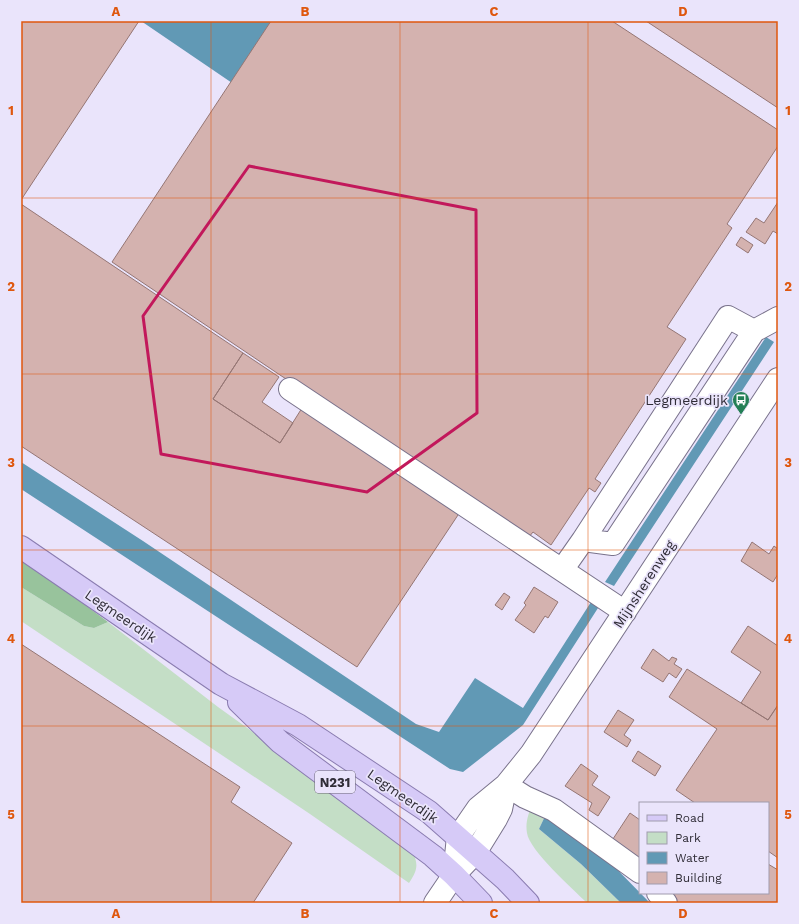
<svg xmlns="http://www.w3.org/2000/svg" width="799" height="924" font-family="'Work Sans',sans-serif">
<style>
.green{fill:#c4dec6}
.forest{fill:#98c39c}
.water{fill:#6199b5}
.building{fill:#d4b2af;stroke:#957674}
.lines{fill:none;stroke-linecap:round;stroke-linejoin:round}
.minor-casing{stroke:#79728b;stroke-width:24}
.major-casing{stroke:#8a7cb0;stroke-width:24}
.minor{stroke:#fff;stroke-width:22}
.major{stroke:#d6caf7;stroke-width:22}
.marked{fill:none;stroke:#c2185b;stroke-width:3;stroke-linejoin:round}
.grid{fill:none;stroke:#df570e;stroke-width:1;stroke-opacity:0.55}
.labels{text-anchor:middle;stroke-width:3.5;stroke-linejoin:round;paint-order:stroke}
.shield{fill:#eae4fb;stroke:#686472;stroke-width:1}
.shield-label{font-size:13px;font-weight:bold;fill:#302d37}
.poi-label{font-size:14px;fill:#302d37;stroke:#eae4fb;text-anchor:end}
.street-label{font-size:14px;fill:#302d37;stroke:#eae4fb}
.neatline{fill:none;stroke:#df570e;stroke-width:1.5}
.grid-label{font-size:13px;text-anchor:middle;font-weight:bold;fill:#df570e}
</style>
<rect width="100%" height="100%" fill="#eae4fb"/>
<path class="green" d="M21,587L84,626L94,628L108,622L218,707L411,846C417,863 420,867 409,883L310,814L21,621Z
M533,803L547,812L539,829L581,864L621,903H587C573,889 529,850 527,833C525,822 529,812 533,803Z"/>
<path class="forest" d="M21,557L108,622L94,628L84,626L21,587Z"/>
<path class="water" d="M141,21H318L263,104Z
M766,337L774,342L614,586L605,582Z
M21,462L143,541L416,724L439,732L475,678L523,708L591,602L598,608L523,725L463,772L450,769L21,489Z
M547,812L598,850L650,903H621L581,864L539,829Z"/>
<path class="building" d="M21,21H139L21,200Z
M271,21H612L778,130V146L727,224L732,228L667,327L686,339L595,479L601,483L595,492L589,488L551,545L533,532L529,537L280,375L112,262Z
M646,21H778V108Z
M778,202V234L773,231L765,244L746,232L756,218L764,223Z
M21,204L243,353L213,399L280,443L302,408L460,512L357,667L21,446Z
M741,237L753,245L748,253L736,245Z
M243,353L279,377L262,402L293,423L280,443L213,399Z
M752,542L769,554L774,546L778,549V574L773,582L741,561Z
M534,587L558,602L548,618L545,616L534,633L515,620L526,605L524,603Z
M504,593L510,597L502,610L495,605Z
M748,626L778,646V705L768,720L741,703L761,672L731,652Z
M21,644L240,787L231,802L292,843L253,903H21Z
M653,649L669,661L672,657L677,659L674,664L682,669L676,678L669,673L663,682L641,668Z
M687,669L768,720L778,705V858L768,851V803H695L676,790L717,729L669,697Z
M618,710L634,720L624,735L631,740L627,747L604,732Z
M638,751L661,766L655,776L632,761Z
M581,764L598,776L592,785L610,797L598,816L589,810L592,803L565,786Z
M630,813L640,820V861L611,842Z
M768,864L778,870V903H674L666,893H768Z"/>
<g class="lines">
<defs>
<path id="minor" d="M290,389L625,612
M583,540L728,317L754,331
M562,570L583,540L613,544L754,331L778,318
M506,785L525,797L554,810L640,872
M454,875L458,837L478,808L506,785L531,754L778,379
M658,893L666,903
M435,903L454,875L475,853L496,819L501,809L506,785"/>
<path id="major" d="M21,547L221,684L298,725L429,812L505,879L528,903
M239,702L280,742L433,856L454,875L481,903"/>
</defs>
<use href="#minor" class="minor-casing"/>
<use href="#major" class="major-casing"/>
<use href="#minor" class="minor"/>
<use href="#major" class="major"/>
</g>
<path class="marked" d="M249,166L476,210L477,413L367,492L161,454L143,316Z"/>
<path class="grid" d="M211,21V903M400,21V903M588,21V903M21,198H778M21,374H778M21,550H778M21,726H778"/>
<defs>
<symbol id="bus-pin" viewBox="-11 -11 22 30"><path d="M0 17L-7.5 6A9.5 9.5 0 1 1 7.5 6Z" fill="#237f55" stroke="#eae4fb"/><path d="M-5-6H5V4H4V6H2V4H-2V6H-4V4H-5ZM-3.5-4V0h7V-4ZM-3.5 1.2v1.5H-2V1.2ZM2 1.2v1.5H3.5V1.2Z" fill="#fff"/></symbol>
</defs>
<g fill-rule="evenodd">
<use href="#bus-pin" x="731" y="390" width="20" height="27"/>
</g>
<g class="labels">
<rect class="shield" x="315" y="771" width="40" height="22" rx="3"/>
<g class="shield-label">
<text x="335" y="787">N231</text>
</g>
<g class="poi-label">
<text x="728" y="405">Legmeerdijk</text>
</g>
<g class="street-label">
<text transform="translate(644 584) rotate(-57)" y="5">Mijnsherenweg</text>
<text transform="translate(121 616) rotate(34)" y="5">Legmeerdijk</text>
<text transform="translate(403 796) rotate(35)" y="5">Legmeerdijk</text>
</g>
</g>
<rect width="799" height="924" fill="none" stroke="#eae4fb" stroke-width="44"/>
<rect x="639" y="802" width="130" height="92" fill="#eae4fb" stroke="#a09bad"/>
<rect x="647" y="815" width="20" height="6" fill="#d6caf7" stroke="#a09bad"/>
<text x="675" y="822" font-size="12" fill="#302d37">Road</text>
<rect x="647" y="832" width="20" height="12" fill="#c4dec6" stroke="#a09bad"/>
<text x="675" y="842" font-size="12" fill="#302d37">Park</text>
<rect x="647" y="852" width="20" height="12" fill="#6199b5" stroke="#a09bad"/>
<text x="675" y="862" font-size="12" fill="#302d37">Water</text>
<rect x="647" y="872" width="20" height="12" fill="#d4b2af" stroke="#a09bad"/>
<text x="675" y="882" font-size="12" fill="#302d37">Building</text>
<rect x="22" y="22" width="755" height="880" class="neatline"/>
<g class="grid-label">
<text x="116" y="16">A</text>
<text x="305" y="16">B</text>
<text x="494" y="16">C</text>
<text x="683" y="16">D</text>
<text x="11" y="115">1</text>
<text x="788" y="115">1</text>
<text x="11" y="291">2</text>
<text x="788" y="291">2</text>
<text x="11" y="467">3</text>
<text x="788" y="467">3</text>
<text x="11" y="643">4</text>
<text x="788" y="643">4</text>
<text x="11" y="819">5</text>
<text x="788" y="819">5</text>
<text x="116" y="918">A</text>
<text x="305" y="918">B</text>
<text x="494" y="918">C</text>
<text x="683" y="918">D</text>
</g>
</svg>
